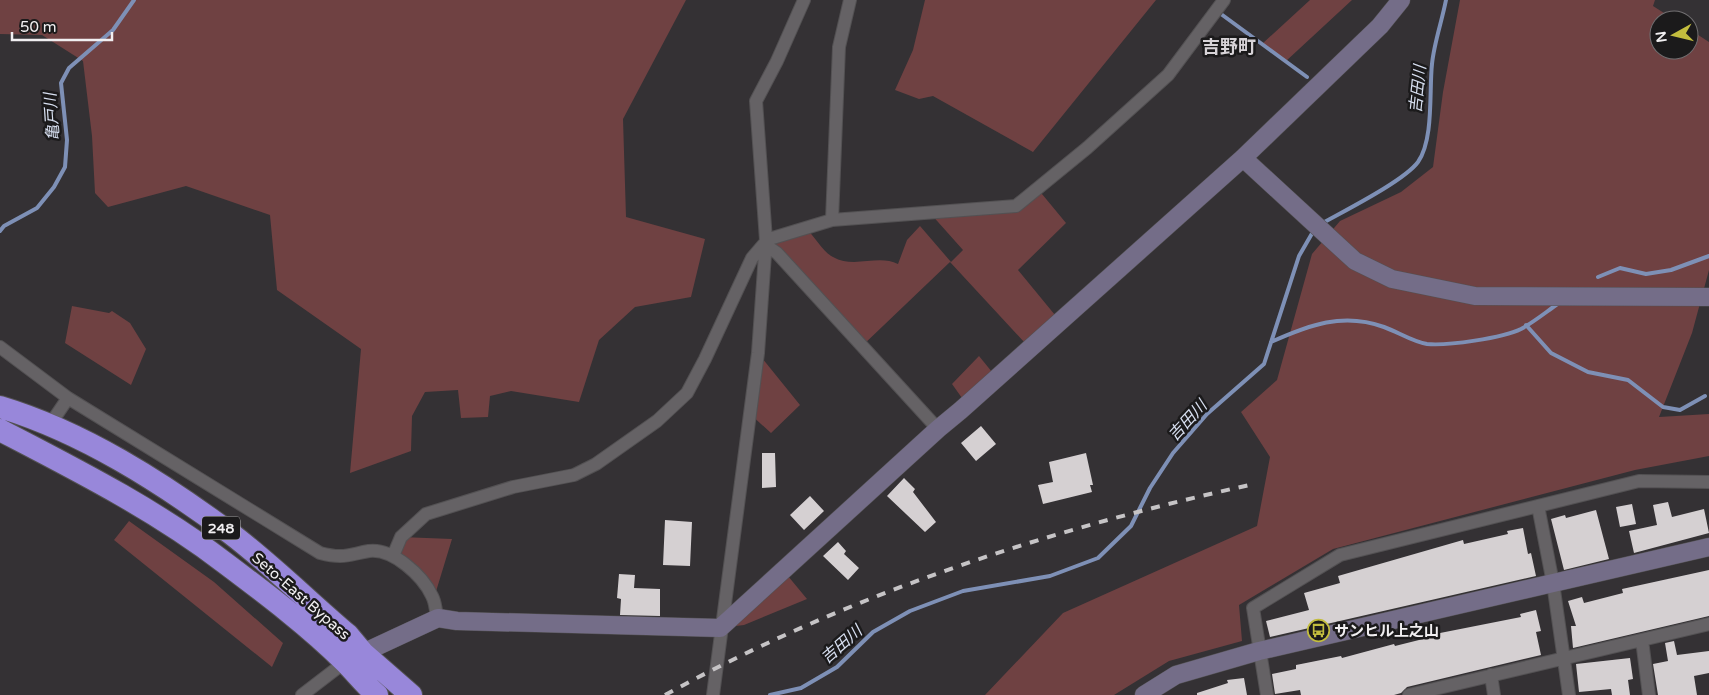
<svg xmlns="http://www.w3.org/2000/svg" width="1709" height="695" font-family="'Varela Round','Noto Sans JP',sans-serif">
<style>
.green{fill:#6f4142}
.lines{fill:none;stroke-linecap:round;stroke-linejoin:round}
.stream{stroke:#7e90b6;stroke-width:4}
.building{fill:#d5d0d2}
.street-casing{stroke:#535153;stroke-width:14}
.secondary-casing{stroke:#535153;stroke-width:19}
.highway-casing{stroke:#535153;stroke-width:24}
.street{stroke:#656265;stroke-width:12}
.secondary{stroke:#746d88;stroke-width:18}
.highway{stroke:#9887da;stroke-width:22}
.rail{stroke:#c6c4c6;stroke-width:4;stroke-dasharray:9 9;stroke-linecap:butt}
.labels{text-anchor:middle;stroke-width:5;stroke-linejoin:round;paint-order:stroke}
.shield{fill:#1b1a1b;stroke:#b1afb1;stroke-width:1}
.shield-label{font-size:14px;font-weight:bold;fill:#f1eff1}
.street-label{font-size:15px;fill:#f1eff1;stroke:#1b1a1b}
.poi-label{font-size:15px;font-weight:bold;fill:#f1eff1;stroke:#1b1a1b;text-anchor:start}
.water-label{font-size:16px;font-style:italic;fill:#d9e1f2;stroke:#1b1a1b}
.quarter-label{font-size:18px;font-weight:bold;fill:#d7d3d7;stroke:#1b1a1b}
</style>
<rect width="100%" height="100%" fill="#343134"/>
<path class="green" d="M0,0H686L623,119L626,217L705,239L691,297L635,307L599,340L579,402L511,391L490,396L488,417L461,418L458,390L425,392L412,416L411,451L350,473L361,349L277,290L270,215L186,186L108,207L95,193L92,136L83,61L42,35L0,34Z
M925,0H1156L1033,152L933,96L919,99L895,90L913,50Z
M1310,0H1352L1285,62L1262,44Z
M1460,0H1655L1653,6L1675,20H1659V50H1689V29L1709,42V270L1692,333L1659,417L1709,414V456L1635,470L1333,549L1239,605L1242,641L1169,661L1114,695H985L1063,613L1257,526L1270,457L1241,412L1277,380L1312,254L1340,221L1401,192L1433,167L1443,92Z
M1037,188L1066,223L1018,270L1055,315L1025,343L950,262L861,347L766,240L806,228C814,236 823,252 833,257C854,269 878,254 898,264L907,240L920,226L951,262L963,250L930,213L1015,206Z
M72,306L109,313L112,311L130,323L146,349L131,385L65,343Z
M758,353L800,405L771,433L749,413Z
M979,356L992,372L962,398L952,384Z
M129,521L214,582L283,643L272,667L114,540Z
M401,537L452,539L434,598L393,556Z
M783,570L807,599L744,625L720,628Z"/>
<g class="lines">
<path class="stream" d="M1221,14L1307,77
M1321,224C1344,211 1404,181 1418,162C1434,139 1429,91 1432,64C1434,43 1442,21 1446,0
M0,231L4,226L37,208L54,187L65,167L67,140L61,83L69,68L113,30L134,0
M1598,277L1620,268L1646,274L1671,270L1709,256
M1526,325L1551,353L1588,372L1628,380L1663,407L1680,410L1705,396
M1271,342C1309,325 1343,312 1384,327C1398,332 1413,342 1427,344C1447,346 1503,338 1521,329C1534,322 1546,312 1559,303
M770,695L801,688L837,667L873,632L910,611L963,591L1050,576L1098,558L1131,526L1150,488L1173,453L1207,414L1264,364L1299,256L1314,230"/>
</g>
<path class="building" d="M981,426L996,444L976,461L961,443Z
M762,453H775L776,487L762,488Z
M1086,453L1093,485H1090L1092,492L1043,504L1038,485L1053,482L1049,462Z
M904,478L915,489L913,492L936,522L925,532L887,496Z
M810,496L824,511L804,530L790,515Z
M1668,502L1672,517L1704,509L1709,533L1634,553L1629,531L1657,525L1653,505Z
M1632,504L1636,524L1620,527L1616,507Z
M1596,510L1609,559L1564,570L1551,519L1565,515L1566,518Z
M665,520L692,522L690,566L663,565Z
M1523,528L1528,554L1531,553L1536,576L1270,637L1266,621L1309,610L1304,593L1340,583L1338,576L1463,540L1464,544L1508,534L1507,531Z
M838,542L846,551L844,554L859,568L848,580L823,556Z
M1709,570V616L1573,648L1571,626H1576L1568,601L1582,597L1584,603L1623,593L1622,589Z
M619,574L635,575L634,588L660,589V616L620,615L621,599L617,598Z
M1536,610L1541,631L1536,632L1541,655L1407,687L1401,693L1394,695H1301L1300,690L1275,694L1272,674L1296,669V665L1341,656L1342,658L1394,644L1395,646L1435,636V634L1521,617L1520,614Z
M1674,641L1677,655L1709,651V673L1694,676L1697,695H1658L1653,664L1668,661L1665,643Z
M1630,658L1633,679L1628,680L1630,695H1612L1611,689L1579,692L1576,664Z
M1244,678L1247,695H1197V693L1228,683L1227,680Z"/>
<g class="lines">
<defs>
<path id="street" d="M832,220L839,47L850,0
M766,240L832,220L1016,206L1087,148L1168,75L1224,0
M764,244L777,253L938,429
M0,347L68,398L320,553C343,559 347,555 369,551C393,548 423,576 432,596C436,603 435,611 438,618
M49,426L68,398
M1538,506L1553,583L1569,695
M393,556L401,537L426,514L513,487L574,475L596,464L657,421L687,393L705,359L752,258L764,244
M1642,640L1649,695
M1491,675L1494,695
M302,695L345,662
M713,695L758,353L766,240L756,101L777,61L804,0
M1267,695L1253,608L1340,555L1639,481L1709,482
M1409,695L1709,624"/>
<path id="secondary" d="M1243,158L1355,261L1392,279L1475,296L1709,297
M352,658L438,618L457,621L720,628L938,429L961,410L1243,158L1380,26L1401,0
M1144,695L1176,675L1259,651L1709,547"/>
<path id="highway" d="M0,407C83,432 161,482 230,533C271,564 309,602 348,635L363,653L411,695
M0,430C77,470 156,510 225,563C265,593 310,627 345,662C356,673 365,685 377,695"/>
</defs>
<use href="#street" class="street-casing"/>
<use href="#secondary" class="secondary-casing"/>
<use href="#highway" class="highway-casing"/>
<use href="#street" class="street"/>
<use href="#secondary" class="secondary"/>
<use href="#highway" class="highway"/>
<path class="rail" d="M665,695C849,594 1049,529 1254,484"/>
</g>
<defs>
<symbol id="bus-ring" viewBox="-11 -11 22 22"><circle r="9.5" fill="#1b1a1b" stroke="#c3bd3e" stroke-width="1.5"/><path d="M-5-6H5V4H4V6H2V4H-2V6H-4V4H-5ZM-3.5-4V0h7V-4ZM-3.5 1.2v1.5H-2V1.2ZM2 1.2v1.5H3.5V1.2Z" fill="#c3bd3e"/></symbol>
</defs>
<g fill-rule="evenodd">
<use href="#bus-ring" x="1306" y="618" width="25" height="25"/>
</g>
<g class="labels">
<rect class="shield" x="202" y="516.5" width="38" height="23" rx="4"/>
<g class="shield-label">
<text x="221" y="533">248</text>
</g>
<g class="street-label">
<text transform="translate(301 596) rotate(41)" y="5">Seto-East Bypass</text>
</g>
<g class="poi-label">
<text x="1334" y="636">サンヒル上之山</text>
</g>
<g class="water-label">
<text transform="translate(1417 89) rotate(-84)" y="6">吉田川</text>
<text transform="translate(51 117) rotate(-94)" y="6">亀戸川</text>
<text transform="translate(1187 420) rotate(-47)" y="6">吉田川</text>
<text transform="translate(841 644) rotate(-41)" y="6">吉田川</text>
</g>
<g class="quarter-label">
<text x="1229" y="53">吉野町</text>
</g>
</g>
<g transform="translate(1674 35) rotate(262)"><circle r="24" fill="#1b1a1b" stroke="#716f71"/>
<path d="M0-4L9 19L0 12L-9 19Z" fill="#c3bd3e"/>
<text y="-8" font-size="14" font-weight="bold" text-anchor="middle" fill="#f1eff1">N</text>
</g>
<path d="M12 32v8h100v-8" fill="none" stroke="#f1eff1" stroke-width="2.5"/>
<text x="20" y="32" font-size="15" fill="#f1eff1" stroke="#1b1a1b" stroke-width="4" paint-order="stroke">50 m</text>
</svg>
